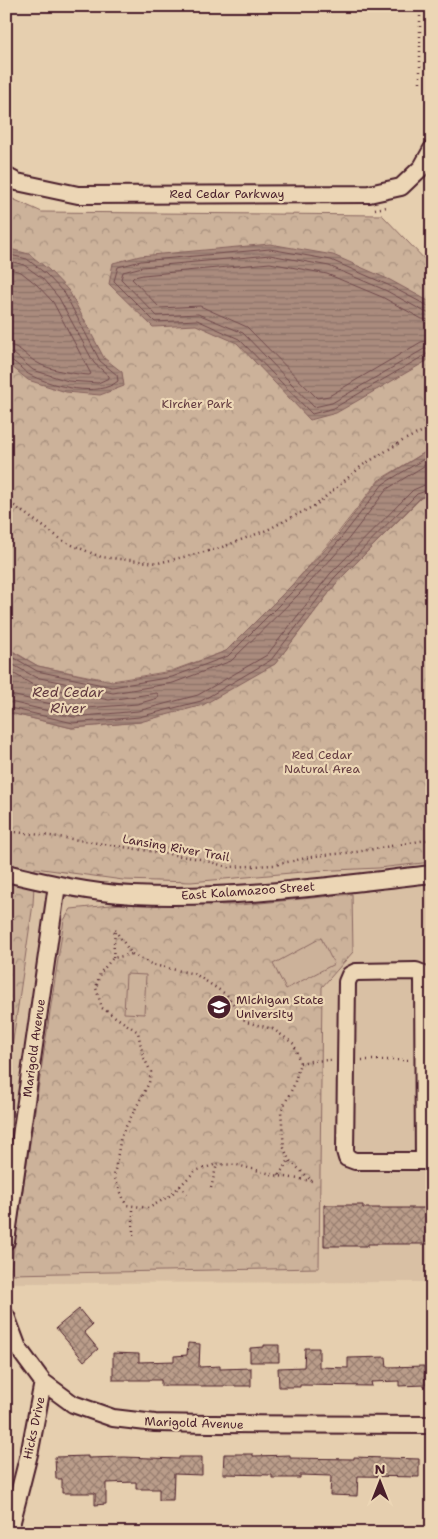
<svg xmlns="http://www.w3.org/2000/svg" width="438" height="1539" font-family="'Shantell Sans',sans-serif">
<style>
.built{fill:#d9c0a4}
.park{fill:url(#park-crowns);stroke:#8b6862}
.pitch{fill:#ccb29a;stroke:#8b6862}
.water{fill:url(#water-rules);stroke:#84605c}
.lines{fill:none;stroke-linecap:round;stroke-linejoin:round}
.shore{stroke:#704a4c;stroke-width:1}
.building{fill:url(#building-cross-hatch);stroke:#4a1f2b}
.minor-casing{stroke:#4a1f2b;stroke-width:20}
.path{stroke:#4a1f2b;stroke-width:2.5;stroke-dasharray:1 4;stroke-linecap:butt}
.minor{stroke:#ecd6b5;stroke-width:16}
.labels{text-anchor:middle;stroke-width:4.5;stroke-linejoin:round;paint-order:stroke}
.street-label{font-size:12px;fill:#4a1f2b;stroke:#ecd6b5}
.park-label{font-size:12px;fill:#643c41;stroke:#ecd6b5}
.poi-label{font-size:12px;fill:#4a1f2b;stroke:#ecd6b5;text-anchor:start}
.water-label{font-size:14px;font-style:italic;fill:#623a40;stroke:#ecd6b5}
</style>
<defs>
<pattern id="park-crowns" width="20" height="18" patternUnits="userSpaceOnUse" patternTransform="scale(1.25)"><rect width="20" height="18" fill="#ccb29a"/><path d="M2 6a3 3 0 1 1 6 0M12 15a3 3 0 1 1 6 0" fill="none" stroke="#a8907e"/></pattern>
<pattern id="water-rules" width="6" height="5" patternUnits="userSpaceOnUse" patternTransform="scale(1.25)"><rect width="6" height="5" fill="#aa8b7d"/><path d="M0 2.5h6" fill="none" stroke="#8c7167"/></pattern>
<pattern id="building-cross-hatch" width="8" height="8" patternUnits="userSpaceOnUse" patternTransform="scale(1.25)"><rect width="8" height="8" fill="#ba9d8a"/><path d="M0 0l8 8M0 8l8-8" fill="none" stroke="#997f71"/></pattern>
</defs>
<rect width="100%" height="100%" fill="#e6cfaf"/>
<filter id="ink" filterUnits="userSpaceOnUse"><feTurbulence type="fractalNoise" baseFrequency=".02" numOctaves="2"/><feDisplacementMap in="SourceGraphic" scale="10" xChannelSelector="R" yChannelSelector="G"/><feConvolveMatrix kernelMatrix="1 2 1 2 8 2 1 2 1" color-interpolation-filters="sRGB"/></filter>
<g filter="url(#ink)">
<path class="built" d="M432,499V1282L6,1283V716L141,725Z"/>
<path class="park" d="M6,196L42,212L382,215L432,267V448L379,480L334,538L292,585L226,651L171,671L112,681L38,666L6,647Z
M432,494V862L379,868L313,871L191,882L123,880L35,868L33,904L6,1088V712L72,728L140,722L275,664L338,581L421,498Z
M352,894L353,952L322,987L319,1268L10,1274L64,920L71,909L120,904L240,905Z"/>
<path class="pitch" d="M321,938L334,964L286,989L273,964Z
M126,974L146,975L144,1014L124,1013Z"/>
<path class="water" d="M270,244L333,255L390,280L432,303V358L336,413L310,420L237,343L196,325L153,327L109,284L113,263L140,256Z
M6,248L29,254L49,270L69,291L104,358L122,372L124,386L100,395L66,392L28,380L6,362Z
M432,448V494L420,498L338,581L275,664L203,705L140,722L72,728L6,712V648L38,666L112,682L171,672L226,651L292,585L335,539L379,481Z"/>
<g class="lines">
<path class="shore" d="M6,254L27,259L46,274L65,294L100,361L117,375L118,381C98,398 54,386 32,376C22,372 17,360 6,359
M6,260L24,265L42,278L59,298L94,363L109,376V378L98,383L68,381L33,370L14,354L6,352
M6,268L21,272L36,284L53,302L91,374L89,375C74,374 48,370 36,362C25,356 20,345 6,345
M432,307L428,306L388,285L331,260L270,249L141,261L118,267L114,281L155,322L197,320L239,339L312,414L334,408L427,354H432
M432,313L425,312L385,290L329,266L270,255L142,267L123,272L121,279L157,316L198,314L243,333L314,407L332,403L424,349L432,347
M432,320L422,319L382,297L327,274L270,263L143,275L134,277L132,279L160,308L200,306L247,327L317,398L329,396L421,342L432,340
M6,653L37,671L112,687L172,677L228,656L296,588L338,542L383,484L432,454
M6,661L35,677L113,693L173,683L231,661L300,593L343,546L387,489L432,461
M6,669L33,685L109,700L157,693L159,696L158,698L137,704L74,709L6,694
M6,701L74,717L138,711L198,695L267,655L330,574L413,490L427,484L432,483
M6,707L73,723L139,717L201,701L271,660L334,578L417,494L432,489"/>
</g>
<path class="building" d="M324,1205H363V1208H432V1244H368V1246H324Z
M79,1309L92,1325L84,1332L98,1349L84,1361L56,1328Z
M188,1343L200,1344L199,1367L220,1366V1369L251,1368V1386H161V1380H113V1353L139,1354V1362L174,1361V1356L187,1355Z
M264,1345H279V1362H250V1348L264,1347Z
M305,1348H319V1367L348,1368V1358L386,1357L387,1367L424,1366L425,1385L399,1386V1381L371,1382L372,1386L300,1385V1387H279L278,1368L304,1367Z
M224,1454H253V1456L290,1455V1458L354,1459V1457L419,1459V1477L358,1476L357,1496L330,1495L331,1476L300,1475V1478H272V1475L223,1474Z
M88,1456V1458L124,1457L179,1459V1457H202V1475L174,1474L173,1500H159V1489H136V1482L106,1483V1504L95,1505V1493H62V1479H56L55,1457Z"/>
<g class="lines">
<defs>
<path id="minor" d="M6,176L17,182L78,195L369,194L401,187L422,167L432,149
M6,873C48,883 90,893 133,895C233,900 333,885 432,874
M424,1161L423,977L421,973L416,971L356,972L350,975L347,982L345,1151L347,1158L355,1161H432
M6,1241L57,885
M6,1316L18,1348L43,1382L73,1404L113,1418L155,1423L209,1424L432,1425
M9,1533L30,1450L43,1382"/>
</defs>
<use href="#minor" class="minor-casing"/>
<path class="path" d="M420,87V6
M375,209L387,207
M6,500L65,542L101,557L158,563L217,549L267,530L316,505L363,465L404,440L432,427
M6,831L59,837L200,859L228,867L274,865L315,856L356,852L432,839
M115,930L131,953
M132,954L153,965L195,974L227,995L246,1022L273,1029L294,1044L300,1063L294,1085L281,1111L284,1148L289,1160L312,1181L279,1176L237,1165L217,1164L195,1171L171,1195L149,1208L126,1205L114,1176L121,1136L149,1083L151,1072L143,1056L138,1032L102,1008L96,988L100,973L113,958Z
M113,958L115,930
M362,1060H409
M300,1063L311,1061L331,1060
M279,1175L289,1160
M180,1186L187,1194
M211,1188L217,1164
M133,1236V1206"/>
<use href="#minor" class="minor"/>
</g>
</g>
<defs>
<symbol id="university-disc" viewBox="-11 -11 22 22"><circle r="9.5" fill="#4a1f2b" stroke="#ecd6b5"/><path d="M0-5L7-2L0 1L-7-2ZM-4 1L0 2.5L4 1V4Q0 6-4 4Z" fill="#fff"/></symbol>
</defs>
<g fill-rule="evenodd">
<use href="#university-disc" x="205" y="993" width="28" height="28"/>
</g>
<g class="labels">
<g class="street-label">
<text x="227" y="198">Red Cedar Parkway</text>
<text transform="translate(176 848) rotate(10)" y="4">Lansing River Trail</text>
<text transform="translate(248 891) rotate(-4)" y="4">East Kalamazoo Street</text>
<text transform="translate(34 1048) rotate(-82)" y="4">Marigold Avenue</text>
<text transform="translate(194 1423) rotate(2)" y="4">Marigold Avenue</text>
<text transform="translate(34 1428) rotate(-78)" y="4">Hicks Drive</text>
</g>
<g class="park-label">
<text x="197" y="408">Kircher Park</text>
<text x="322" y="759">Red Cedar<tspan x="322" dy="14">Natural Area</tspan></text>
</g>
<g class="poi-label">
<text x="236" y="1004">Michigan State<tspan x="236" dy="14">University</tspan></text>
</g>
<g class="water-label">
<text x="68" y="697">Red Cedar<tspan x="68" dy="16">River</tspan></text>
</g>
</g>
<rect width="438" height="1539" fill="none" stroke="#ecd6b5" stroke-width="25"/>
<rect x="12" y="12" width="413" height="1514" fill="none" stroke="#4a1f2b" stroke-width="2" filter="url(#ink)"/>
<g transform="translate(380 1482)" stroke="#ecd6b5" stroke-width="4" paint-order="stroke">
<path d="M0-4L9 19L0 12L-9 19Z" fill="#4a1f2b"/>
<text y="-8" font-size="14" font-weight="bold" text-anchor="middle" fill="#4a1f2b">N</text>
</g>
</svg>
